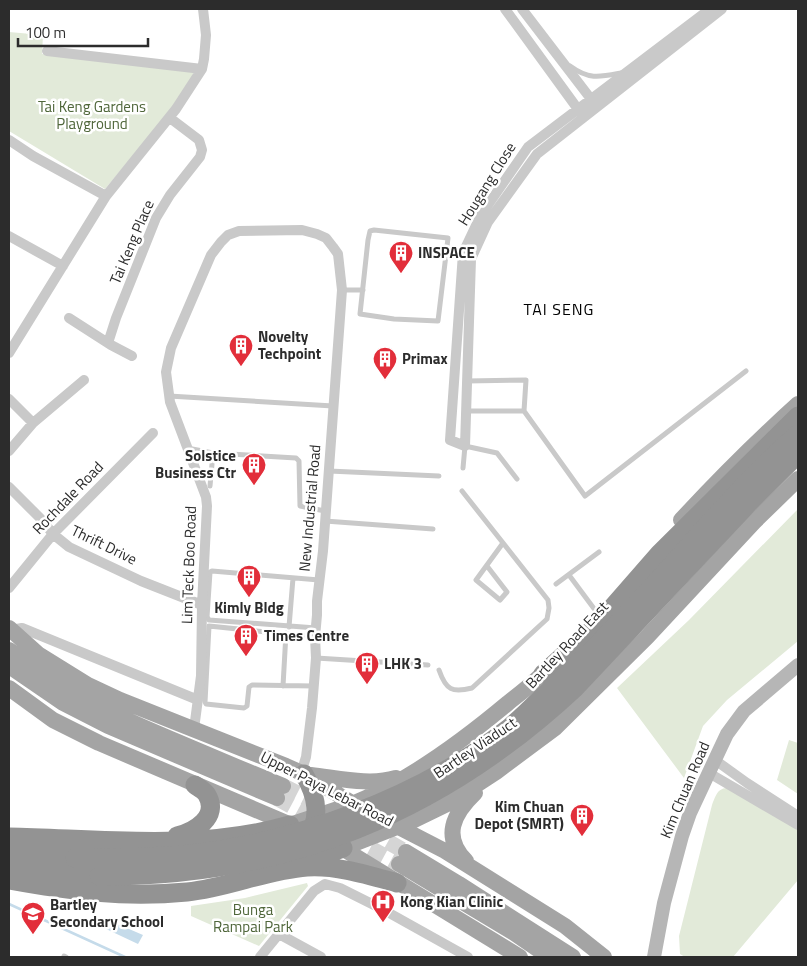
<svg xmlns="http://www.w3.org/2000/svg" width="807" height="966" font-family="'Titillium Web',sans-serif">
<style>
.green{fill:#e2ead9}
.water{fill:#c5dbea}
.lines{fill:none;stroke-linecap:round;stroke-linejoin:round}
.stream{stroke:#c5dbea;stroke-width:2.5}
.primary-tunnel{stroke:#d5d5d5;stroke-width:16;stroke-dasharray:16 8;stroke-linecap:butt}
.lane{stroke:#c9c9c9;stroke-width:5}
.street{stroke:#c9c9c9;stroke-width:10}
.secondary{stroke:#b6b6b6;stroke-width:14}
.primary{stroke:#a4a4a4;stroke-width:16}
.highway{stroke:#939393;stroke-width:19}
.highway-bridge{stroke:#939393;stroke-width:19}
.labels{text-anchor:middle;stroke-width:5;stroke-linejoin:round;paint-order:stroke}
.park-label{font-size:15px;fill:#4f663a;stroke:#fff}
.street-label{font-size:15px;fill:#2c2c2c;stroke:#fff}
.poi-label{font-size:15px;font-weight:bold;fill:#2c2c2c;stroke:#fff;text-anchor:start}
.neighbourhood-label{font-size:16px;letter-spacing:1px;fill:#000;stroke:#fff}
</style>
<rect width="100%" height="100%" fill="#fff"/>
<path class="green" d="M9,32L43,35L42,54L195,70L183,95L171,110L105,189L9,131Z
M798,509V641L727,700L703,726L684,778L617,688L689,620Z
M789,740L798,743L797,752L798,794L777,780Z
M735,787L750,795L798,830V880L733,957H685L680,954L679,936L712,805C718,790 718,788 735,787Z
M307,883L308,886L259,946L191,916V906L245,898Z"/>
<path class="water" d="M108,920L143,935L138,944L104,928Z"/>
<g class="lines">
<path class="stream" d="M9,904L125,957"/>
<path class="primary-tunnel" d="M283,786L324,807
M277,798L323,823
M367,830L406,852
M349,837L399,864"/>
<path class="lane" d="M570,66C589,80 600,77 621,73
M374,230L448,238L438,321L394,319L360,314L368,240L370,231Z
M342,290H363
M169,396L333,406
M466,411H524L526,380L467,381
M524,411L585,496L746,371
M187,448L213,453L296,458L299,461L300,506L325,511
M463,468L465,446L497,453L517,479
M329,471L439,476
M210,486L213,453
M325,521L433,529
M487,566L507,592L500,600L476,580L503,543
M569,575L598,614
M556,584L599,552
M289,627L293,578
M316,628L209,620L207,617L210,572L212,571L319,580
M316,658L428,665
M439,670C446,690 452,693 472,688L547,619L549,608L548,600L462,491
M283,686L286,633
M313,686L252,685L249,687L247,706L244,708L206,704L205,702L209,626L315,637
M64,956L66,957"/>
<path class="street" d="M505,9L580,112
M522,9L594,103
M710,9L528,147L481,215L463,253L450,440L465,446L471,259L488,222L537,154L722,9
M47,51L202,69
M9,140L33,156L106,196
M9,236L63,266
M69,318L111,345L132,356
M108,343L116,318L156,218L170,195L200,157L202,150L199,140L170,118
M9,353L106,196L176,109L202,69L204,59L206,35L203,9
M9,399L33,423
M9,451L33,423L84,380
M9,487L40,518L53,534L69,547L141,581L202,605
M9,588L53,534L153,433
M11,630L22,628L198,700
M194,729L201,676L202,605L207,506L206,497L170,402L166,372L171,348L211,255L221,242L228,235L239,231L302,230L317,234L326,238L333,247L338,254L342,290L323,551L317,601V615L315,637L316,658L312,708L306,757L301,773
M715,760L747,783L798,816
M709,773L798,825
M279,934L321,957
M260,957L314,891L325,884L340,888L382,909L468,957"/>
<path class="secondary" d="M654,957L664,903L682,836L690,813L719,751L727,734L744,711L798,665"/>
<path class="primary" d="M681,520C718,480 757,441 798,404
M9,628L38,654L88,685L120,700L286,766L304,774L352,803L445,851L565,926L604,957
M9,650C57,690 114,715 171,739C209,755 246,771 283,786
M9,666L63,703L108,726L277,798
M9,688L53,720L99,743L296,827
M311,775C338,778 370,786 396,778
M290,825C315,816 342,809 366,798C417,775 465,739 508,703C523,691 538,680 551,665
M337,845L520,957
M343,848L412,821L447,804L496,772L555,728L647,637L754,522L798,479
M406,852L459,884L573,957
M466,861C442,837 453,814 475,793
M399,864L514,933L549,957"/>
<path class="highway" d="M543,674L597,625L659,554L798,416
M304,774C317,796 322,818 306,840
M177,836C194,832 220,817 207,795C205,791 199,788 195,785
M9,837C103,839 199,851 290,825
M9,852L75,858
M299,864L343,848
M9,869L99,876
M9,880C69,891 125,898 187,892C228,888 266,870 307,867C336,865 368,875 397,883"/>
<path class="highway-bridge" d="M75,858C110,858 146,858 181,855C293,844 419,798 509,728C520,719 531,708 541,698C569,673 596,646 623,618C682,557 734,489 798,434
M99,876C284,877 440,814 575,688L749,503L798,454"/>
</g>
<defs>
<symbol id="building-pin" viewBox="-11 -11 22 30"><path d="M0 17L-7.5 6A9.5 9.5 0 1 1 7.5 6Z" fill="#e22e3a" stroke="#fff"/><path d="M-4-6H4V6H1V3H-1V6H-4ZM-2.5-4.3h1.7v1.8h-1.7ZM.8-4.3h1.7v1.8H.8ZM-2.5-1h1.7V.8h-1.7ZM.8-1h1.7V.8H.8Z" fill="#fff"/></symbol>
<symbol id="hospital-pin" viewBox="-11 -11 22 30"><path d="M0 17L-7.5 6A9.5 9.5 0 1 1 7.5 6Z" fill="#e22e3a" stroke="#fff"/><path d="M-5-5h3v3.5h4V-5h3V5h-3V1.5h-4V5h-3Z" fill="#fff"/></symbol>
<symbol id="school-pin" viewBox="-11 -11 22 30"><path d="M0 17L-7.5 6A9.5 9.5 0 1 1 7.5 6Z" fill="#e22e3a" stroke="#fff"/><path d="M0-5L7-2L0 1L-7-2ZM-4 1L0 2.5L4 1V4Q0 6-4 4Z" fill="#fff"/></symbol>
</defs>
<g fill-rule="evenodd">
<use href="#building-pin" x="387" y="239" width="28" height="38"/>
<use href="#building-pin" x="227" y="332" width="28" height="38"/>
<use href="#building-pin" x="371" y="345" width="28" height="38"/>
<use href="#building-pin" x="240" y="451" width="28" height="38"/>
<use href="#building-pin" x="235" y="563" width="28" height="38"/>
<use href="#building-pin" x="232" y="622" width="28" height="38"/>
<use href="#building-pin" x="353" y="650" width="28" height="38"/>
<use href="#building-pin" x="568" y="802" width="28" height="38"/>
<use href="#hospital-pin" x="369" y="888" width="28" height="38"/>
<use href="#school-pin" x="19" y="900" width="28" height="38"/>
</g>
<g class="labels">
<g class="park-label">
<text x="92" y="112">Tai Keng Gardens<tspan x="92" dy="17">Playground</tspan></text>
<text x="253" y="915">Bunga<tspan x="253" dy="17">Rampai Park</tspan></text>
</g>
<g class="street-label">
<text transform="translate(487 184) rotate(-58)" y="5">Hougang Close</text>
<text transform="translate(132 242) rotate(-67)" y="5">Tai Keng Place</text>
<text transform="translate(68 498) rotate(-46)" y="5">Rochdale Road</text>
<text transform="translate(310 508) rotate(-85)" y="5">New Industrial Road</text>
<text transform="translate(104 545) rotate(26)" y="5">Thrift Drive</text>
<text transform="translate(189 565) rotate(-88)" y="5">Lim Teck Boo Road</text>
<text transform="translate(567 645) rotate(-47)" y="5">Bartley Road East</text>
<text transform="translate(475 748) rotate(-34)" y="5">Bartley Viaduct</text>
<text transform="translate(327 789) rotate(27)" y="5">Upper Paya Lebar Road</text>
<text transform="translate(685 790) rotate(-67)" y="5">Kim Chuan Road</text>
</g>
<g class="poi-label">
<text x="418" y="258">INSPACE</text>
<text x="258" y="342">Novelty<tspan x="258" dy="17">Techpoint</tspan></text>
<text x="402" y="364">Primax</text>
<text x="236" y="461" text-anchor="end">Solstice<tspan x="236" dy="17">Business Ctr</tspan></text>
<text x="249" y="613" text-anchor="middle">Kimly Bldg</text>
<text x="264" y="641">Times Centre</text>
<text x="384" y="669">LHK 3</text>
<text x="564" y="812" text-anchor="end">Kim Chuan<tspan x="564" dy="17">Depot (SMRT)</tspan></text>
<text x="400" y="907">Kong Kian Clinic</text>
<text x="50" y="910">Bartley<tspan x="50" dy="17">Secondary School</tspan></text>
</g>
<g class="neighbourhood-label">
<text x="559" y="315">TAI SENG</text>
</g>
</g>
<rect width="807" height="966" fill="none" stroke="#2c2c2c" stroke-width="20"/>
<path d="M18 38v8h130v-8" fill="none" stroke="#2c2c2c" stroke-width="2.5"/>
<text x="25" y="38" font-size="15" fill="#2c2c2c" stroke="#ffffff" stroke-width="4" paint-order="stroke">100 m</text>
</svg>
